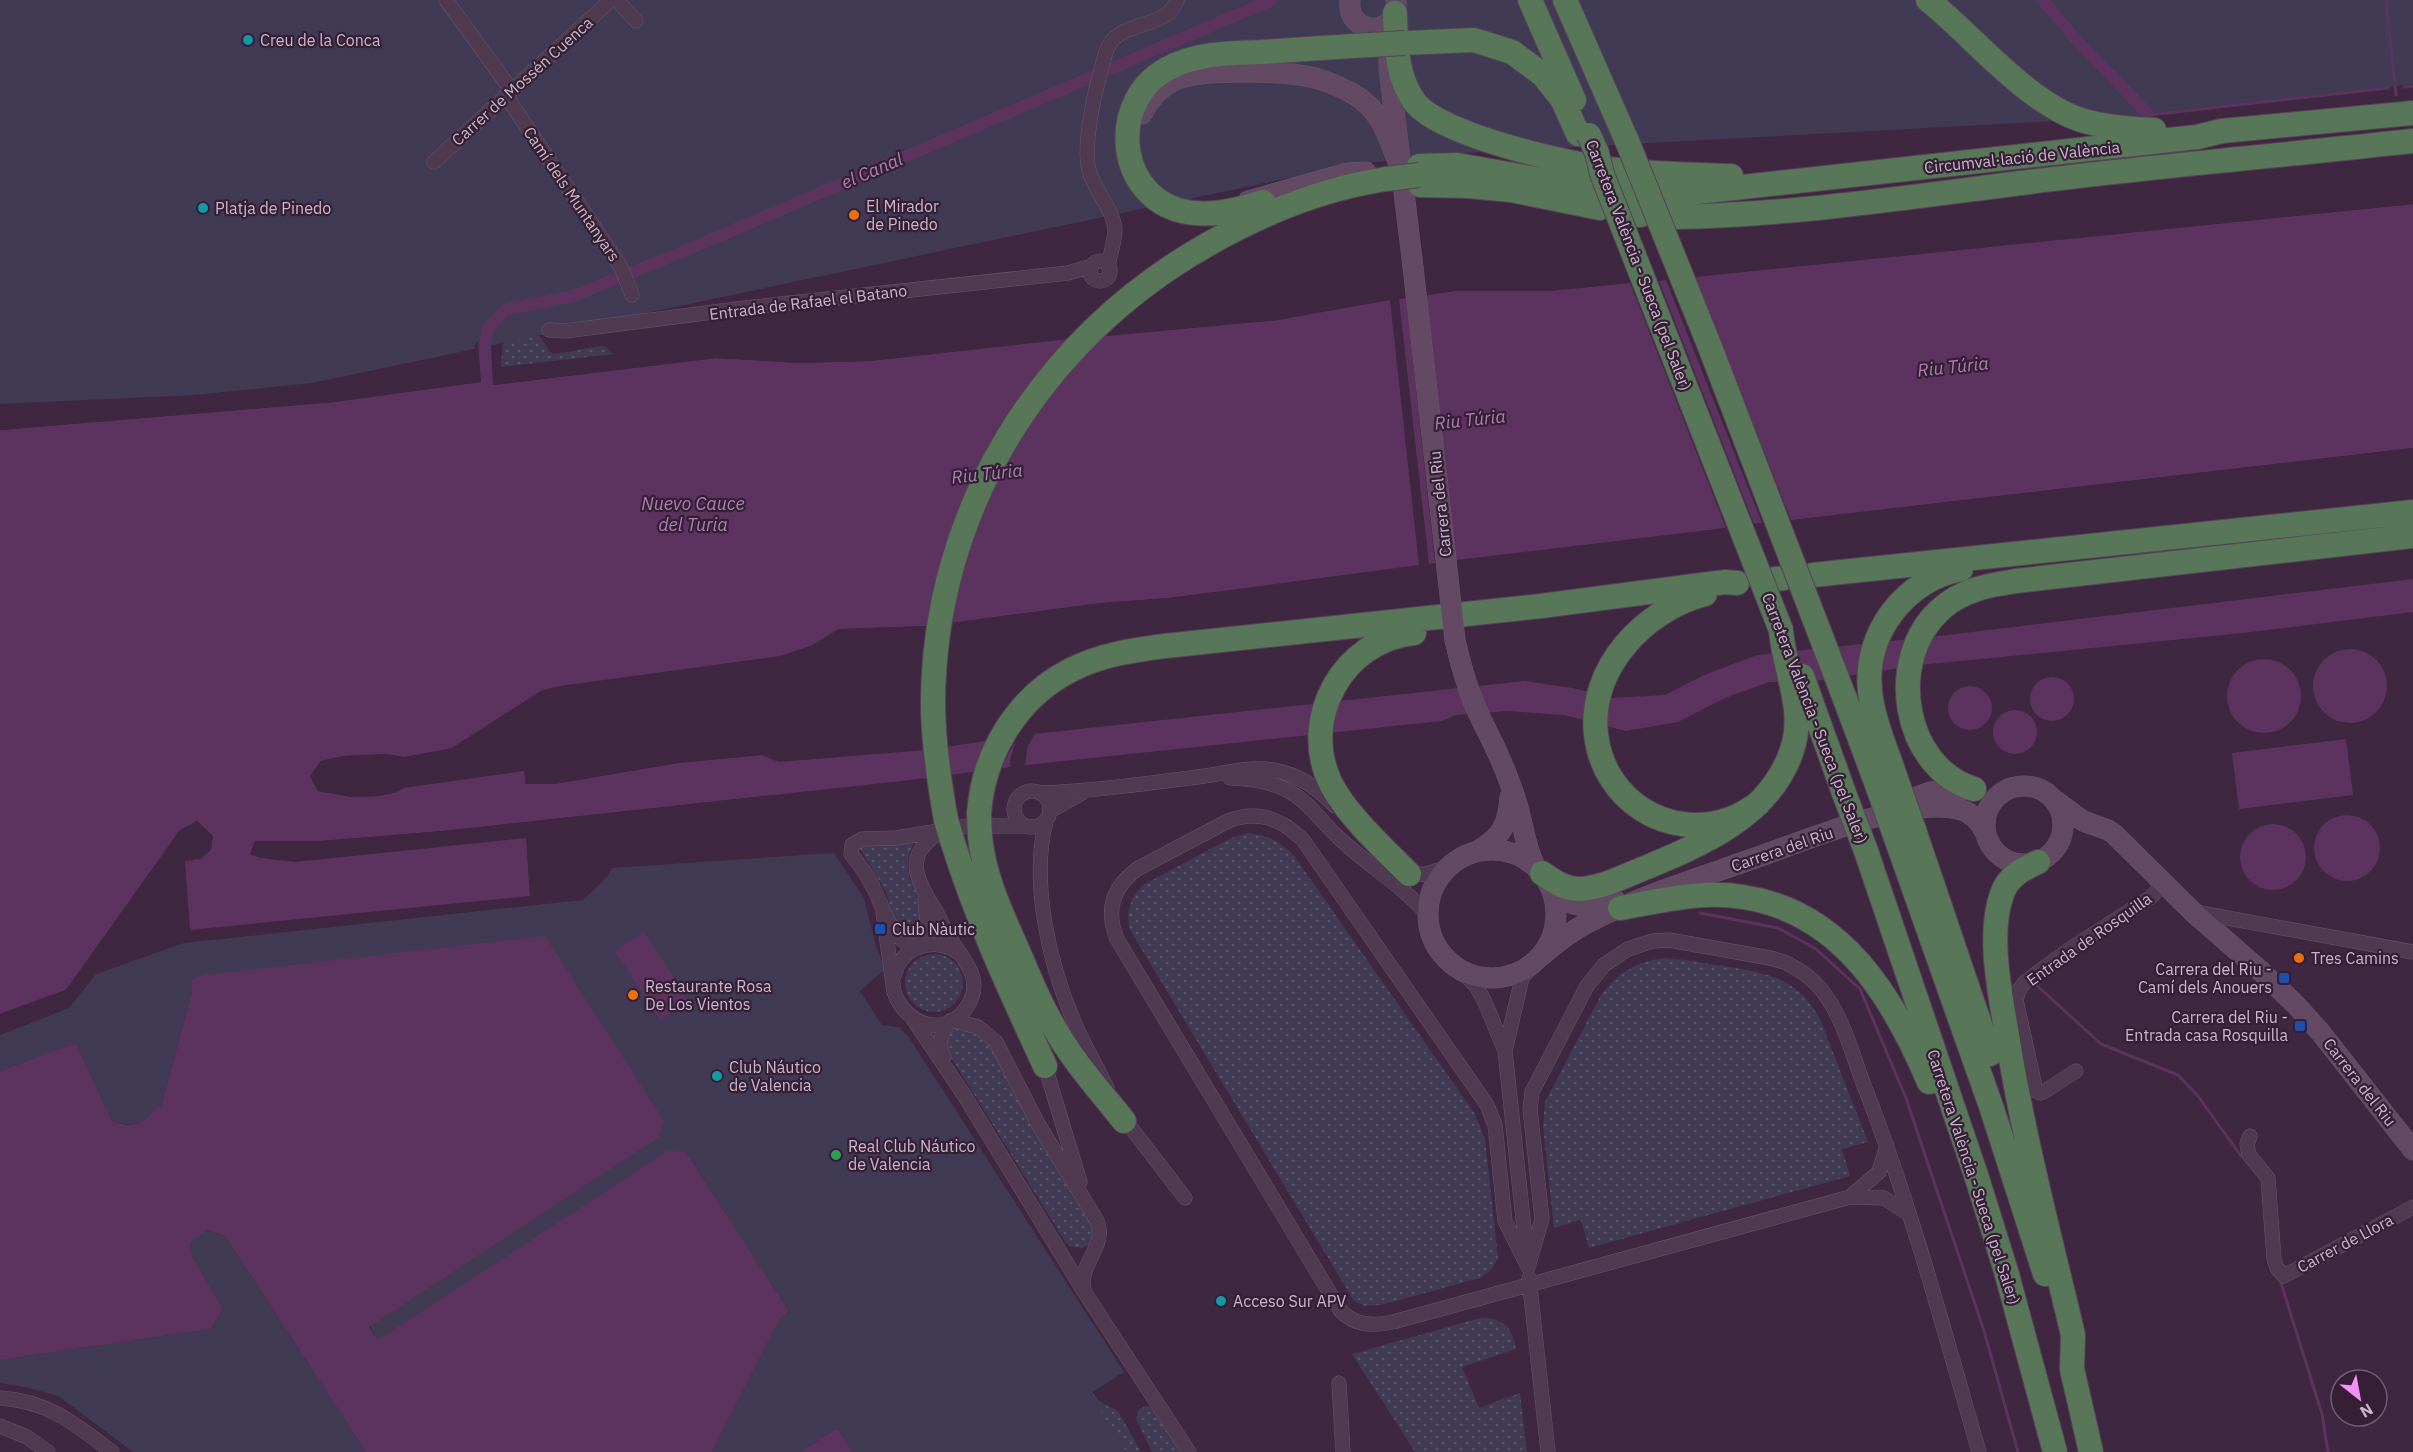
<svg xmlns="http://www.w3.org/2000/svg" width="2413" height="1452" font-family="'IBM Plex Sans',sans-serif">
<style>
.grass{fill:url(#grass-dots)}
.green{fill:#413a54}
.water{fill:#5c335f}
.pier{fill:#3f2641;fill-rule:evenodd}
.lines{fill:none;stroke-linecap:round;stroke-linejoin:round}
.stream{stroke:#5c335f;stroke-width:3}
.canal{stroke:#5c335f;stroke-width:12}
.street-casing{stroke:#6a556b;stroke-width:15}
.secondary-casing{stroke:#6a556b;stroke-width:21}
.highway-casing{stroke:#574258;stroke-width:26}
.street{stroke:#503a51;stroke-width:14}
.secondary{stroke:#634963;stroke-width:20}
.highway{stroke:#587658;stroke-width:24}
.secondary-bridge-casing{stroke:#6a556b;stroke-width:21;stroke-linecap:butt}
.highway-bridge-casing{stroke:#574258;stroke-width:26;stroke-linecap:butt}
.secondary-bridge{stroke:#634963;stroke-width:20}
.highway-bridge{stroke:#587658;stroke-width:24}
.culture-dot{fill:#0f9aa8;stroke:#351f36;stroke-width:2}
.food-dot{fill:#e8710a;stroke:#351f36;stroke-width:2}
.transit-dot{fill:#1a4fb4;stroke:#351f36;stroke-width:2}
.leisure-dot{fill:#2e9e5b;stroke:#351f36;stroke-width:2}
.labels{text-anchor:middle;stroke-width:4.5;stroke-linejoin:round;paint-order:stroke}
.poi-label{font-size:16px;fill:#cab7cb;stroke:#351f36;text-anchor:start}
.street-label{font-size:16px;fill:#cab7cb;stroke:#351f36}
.water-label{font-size:18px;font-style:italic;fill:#af7fb2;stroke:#351f36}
</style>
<defs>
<pattern id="grass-dots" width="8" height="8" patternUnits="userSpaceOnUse" patternTransform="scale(1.5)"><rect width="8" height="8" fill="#413a54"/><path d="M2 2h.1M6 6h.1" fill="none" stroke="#5b546b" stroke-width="1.8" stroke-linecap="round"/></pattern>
</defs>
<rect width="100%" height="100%" fill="#3f2641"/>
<path class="grass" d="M535,330L552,354C570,353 586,347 605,346L613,354L501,367L503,340Z
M1248,833C1268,835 1282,842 1295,857L1475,1114L1485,1139L1498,1258L1491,1270L1480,1278L1381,1305L1365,1306L1354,1301L1130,930C1125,912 1130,899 1143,885L1231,838Z
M915,840C893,885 929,892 923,921C921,927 917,933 914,938L905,935L894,919L886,892L859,847L860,845Z
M905 983a29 29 0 1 1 58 0a29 29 0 1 1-58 0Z
M1664,958C1684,959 1704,963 1724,966C1767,973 1797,977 1820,1019L1868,1142L1842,1149L1850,1176L1589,1248L1581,1220L1554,1228L1543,1126L1545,1102L1601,995C1618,973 1637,961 1664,958Z
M955,1028C970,1029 981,1033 992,1043L1095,1230L1091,1243L1083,1248L1071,1247L1066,1243L949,1054C946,1044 945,1034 955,1028Z
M1480,1318C1503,1317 1513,1328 1516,1349L1462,1367L1479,1408L1520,1393L1527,1452H1415L1352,1354Z
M1092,1392L1099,1401L1118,1411L1141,1452H1126L1089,1394Z
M1147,1406L1154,1408L1183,1452H1152L1136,1419L1139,1409Z"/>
<path class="green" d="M0,0H2413V84L2149,116L1445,154L1351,165L312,383L195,395L0,404Z
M834,853L864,898L876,947L885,969L860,991L882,1025L898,1027L908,1036L1124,1372L1090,1394L1126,1452H853L837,1428L800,1452H712L779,1320L789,1311L686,1152H668L378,1341L192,980V992L161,1107H158C143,1124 134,1128 112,1121L76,1043L0,1071V1035L69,1008L96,974L184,943L583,900L607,877L612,868Z
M206,1230L225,1236L366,1452H133L58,1396L25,1387L0,1383V1360L211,1329L223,1309L191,1254L190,1243Z"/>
<path class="water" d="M2413,204V448L1734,527L1169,598L1101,603L929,626L839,629L813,645L781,656L560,686L541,691L452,748L404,757L386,754L344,756L321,761L310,776L318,791C343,796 381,802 403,788L524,771L526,784H554L678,763L761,755L779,762L925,750L1033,734L1524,681L1573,688L1612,698L1665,695L1704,675L1757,655L1939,636L2413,579V612L2243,633L1920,665L1815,681L1769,682L1725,698L1678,722L1626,731L1564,715L1508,711L1456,715L1441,721L1026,765L911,780L443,831L320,841H255L250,854L261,858L294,862L526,838L530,896L190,930L185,861C203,860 210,854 213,836L197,821L180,830L66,990L0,1014V430L334,402L480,382L478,345L491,346L493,385L716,358L800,363L870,361L1035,342L1278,320L1359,304L1455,291H1549Z
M2313 686a37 37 0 1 1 74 0a37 37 0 1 1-74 0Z
M2227 696a37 37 0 1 1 74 0a37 37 0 1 1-74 0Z
M2030 699a22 22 0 1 1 44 0a22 22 0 1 1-44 0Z
M1948 708a22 22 0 1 1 44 0a22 22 0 1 1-44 0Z
M1993 732a22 22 0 1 1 44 0a22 22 0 1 1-44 0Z
M2346,739L2353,795L2239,809L2232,753Z
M2314 848a33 33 0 1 1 66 0a33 33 0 1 1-66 0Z
M2240 857a33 33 0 1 1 66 0a33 33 0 1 1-66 0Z
M644,932L689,1001L660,1020L615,951Z
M545,936L664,1121L659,1137L369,1327L378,1340L668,1151L686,1152L789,1311L779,1320L712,1452H366L225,1236L207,1230L190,1243L191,1254L223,1309L211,1329L0,1360V1071L76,1043L112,1121C134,1129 143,1124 158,1106L161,1107L192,992V980L203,975Z
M837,1428L853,1452H800Z"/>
<path class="pier" d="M2413,201V204L1695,277L1791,520L2413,448V451L1734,530L1169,601L1101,606L929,629L840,632L814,647L782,659L743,664L781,656L813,645L839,629L930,626L942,568L951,540L980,469L1015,407L1069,339L870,361L800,363L716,358L493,385L492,343L496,381L716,355L800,360L870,358L1034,339L1277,317L1359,301L1455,288H1549ZM1666,280L1762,523L1754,524L1659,281ZM1630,283L1726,528L1456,560L1426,295L1455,291H1549ZM1406,298L1435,563L1429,564L1399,299ZM1390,300L1419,565L1169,598L1101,603L950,623L968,541L1002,464L1037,407L1059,378L1097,337L1278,320Z
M478,342L481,382L334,402L0,430V427L333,399L477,380L475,345Z
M672,674L561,688L542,694L457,748H452L541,691L560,686Z
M1037,730L1027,748L1025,768L1011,770L1010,760L1016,740L999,771L973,775L991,738Z
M755,752L761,755L677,763L554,784H525V780L528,779V781H554L677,760Z
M386,754L404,757L397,759H344L322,764L313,776L320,788L351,794L394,790L403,785V788L395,793L351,797L318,791L310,776L321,761L344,756Z
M774,795L766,799L571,821L558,819L544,824L443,834L321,844H257L253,852L262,855L261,858L250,854L255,841H321L443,831Z
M197,821L213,836L211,850L199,860L196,857L208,848L210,837L197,825L182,832L68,992L0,1017V1014L66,990L180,830Z"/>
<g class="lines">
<path class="stream" d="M2386,0L2396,95
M2404,87L2413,86
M2149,115L2389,88
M1700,913L1778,928L1816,949L1860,989L1906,1098L1984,1331L2018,1452
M2033,982L2101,1044L2178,1075L2198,1096L2241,1156
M2281,1283L2322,1414L2328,1452"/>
<path class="canal" d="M2043,0L2072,35L2149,115
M485,345L488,328L505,310L573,296L670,257L1272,0"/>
<defs>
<path id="street" d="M446,0L512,91
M617,0L636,21
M506,96L621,267L632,295
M434,162L611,0
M1090 271a10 10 0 1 1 20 0a10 10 0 1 1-20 0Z
M1108,266C1110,255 1115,241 1115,229C1113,208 1094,191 1089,170C1082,141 1097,82 1106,52C1115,19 1167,31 1177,0
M549,330L565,331L745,308L1068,273L1092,266
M1230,778C1252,779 1272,781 1292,793C1311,804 1322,823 1338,837C1367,865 1402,885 1428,915
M1014 809a18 18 0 1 1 36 0a18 18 0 1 1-36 0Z
M1041,793C1095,791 1151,783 1205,776C1228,773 1250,766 1273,770C1298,774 1318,788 1335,806
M1050,811L1082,793
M1047,818C1029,880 1050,968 1076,1026C1085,1047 1097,1067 1107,1088
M1405,872C1422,878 1436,871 1452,865
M883,912L894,992C906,1026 947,1040 968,1005C984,979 964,961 951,940C943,928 939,915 931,903C912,872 907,852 942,831
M2195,912L2413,952
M918,947L927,923L925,899
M916,948C890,939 885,911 874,889C868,876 860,865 851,854L852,845L862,839L896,838L969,826H1025
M1459,969L1476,986L1485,1002L1505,1051L1527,1256
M894,976C901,946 934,936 959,953
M913,1019L964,1095L1085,1293L1189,1452
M952,1020L978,1027L996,1042L1037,1122L1097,1221C1108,1245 1078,1264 1084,1289
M1505,1051L1522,978L1533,964
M944,1057C937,1044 941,1033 950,1021
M1045,1066L1080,1182
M2076,1071L2045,1091L2040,1093L2036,1091L2016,1000L2019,990L2025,982L2070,949L2151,897L2164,883
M1122,1116L1185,1198
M2250,1136L2247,1144L2249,1155L2268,1178L2274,1259L2277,1268L2284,1276L2413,1207
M1850,1197L1879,1172L1887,1145
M1528,1267L1505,1221L1495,1125L1487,1105L1303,840C1281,818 1258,810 1228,821L1137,869C1113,887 1105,910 1117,939L1340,1310C1355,1326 1372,1326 1393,1322L1850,1197L1884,1198L1909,1214
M1528,1267L1542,1219L1530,1109L1532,1092L1587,986L1604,965L1628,949L1653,941L1669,940L1770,958L1784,962C1799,969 1813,978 1823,992C1844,1019 1853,1057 1865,1088C1911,1206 1944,1330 1979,1452
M1529,1278L1548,1452
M1339,1383L1343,1452
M0,1398C48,1401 75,1424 112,1452
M0,1426L27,1437L48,1452"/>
<path id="secondary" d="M1350,0C1346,37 1399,38 1396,0
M1389,52V68L1413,267
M1142,114C1149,99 1159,89 1173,81C1200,68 1286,71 1315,78C1332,83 1354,92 1368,105C1386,122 1393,152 1403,174
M1248,201L1347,173L1366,172
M1485,727C1499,754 1511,782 1519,811C1524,830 1526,848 1535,866
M1985 825a39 39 0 1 1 78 0a39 39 0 1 1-78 0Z
M2056,801L2083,821L2108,830L2114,834L2193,912L2264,974L2297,1006L2321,1033L2413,1150
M1895,805L1930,792L1974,789
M1428 914a64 64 0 1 1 128 0a64 64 0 1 1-128 0Z
M1476,852C1501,837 1508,827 1510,797
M1551,887C1571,912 1588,907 1616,901
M1541,956C1556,943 1571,931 1589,922C1642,895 1699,878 1755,858C1805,841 1911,795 1961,810C1973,813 1981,823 1986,834"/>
<path id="highway" d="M1530,0L1574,100
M1565,0L1627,141
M1928,0C1973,36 2026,102 2081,120C2104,127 2129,129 2154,130
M1395,13C1396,42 1396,76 1414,101C1437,135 1575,166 1617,170C1655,174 1693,175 1731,176
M1405,43L1474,40L1512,52L1543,75L1562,99L1578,134
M1419,166L1457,165L1592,189L1630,194H1679L2197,137L2222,131L2413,113
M1420,185L1469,186L1511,190L1600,208
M1263,202C1235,211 1207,218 1178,210C1114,190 1111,99 1167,69C1195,53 1229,53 1261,52C1291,50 1322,48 1352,46
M1632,214L1641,215
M1672,217C1792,215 1910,197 2029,182C2157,166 2285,155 2413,141
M1813,575L2413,512
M1775,579L1784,578
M1705,594C1644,610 1589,668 1596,734C1603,800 1668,841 1730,819C1740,816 1749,809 1758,804
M1802,676L1844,793
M1845,699L1876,782
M1895,776C1886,749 1873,720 1870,691C1864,633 1905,580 1961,569
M1974,789C1902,767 1886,659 1940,610C1961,590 1989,585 2016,581L2413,536
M979,814C983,754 1017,697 1071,670C1100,655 1133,650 1165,646L1541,606L1725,582L1737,583
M946,820C939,781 933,742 933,703C934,511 1040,340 1205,246C1262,213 1320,189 1386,179
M1914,830L1990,1054
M980,836C984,880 1004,918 1021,958C1034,989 1048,1021 1067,1048C1084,1074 1105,1097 1124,1121
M1896,838L1992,1109L2045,1274
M952,840C977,920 1010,990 1045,1066
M1866,851L1977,1178L2006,1271L2055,1452
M2038,862C2023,869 2008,876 2002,894C1988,932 1999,989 2006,1029C2022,1132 2049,1233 2073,1335L2072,1369L2091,1452
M1542,873C1553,881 1565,889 1579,889C1599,889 1622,877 1640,870C1700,845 1770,817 1792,750C1806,709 1784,671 1781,630
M1409,874C1385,850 1346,814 1331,784C1299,719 1343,640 1414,633
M1620,908C1660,901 1702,890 1743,897C1842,912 1893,997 1929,1082"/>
</defs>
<use href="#street" class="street-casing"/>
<use href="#secondary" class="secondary-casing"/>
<use href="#highway" class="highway-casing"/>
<use href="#street" class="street"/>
<use href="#secondary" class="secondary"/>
<use href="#highway" class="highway"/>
<defs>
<path id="secondary-bridge" d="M1413,267L1455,640C1462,671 1470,699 1485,727"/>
<path id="highway-bridge" d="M1352,46L1405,43
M1589,135L1597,153L1602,174L1781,630
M1627,141L1710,347L1845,699
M1386,179L1419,175
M1895,776L1914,830
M1876,782L1896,838
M1844,793L1866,851
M979,814L980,836
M946,820L952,840"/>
</defs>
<use href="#secondary-bridge" class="secondary-bridge-casing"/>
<use href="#highway-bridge" class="highway-bridge-casing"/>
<use href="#secondary-bridge" class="secondary-bridge"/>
<use href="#highway-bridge" class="highway-bridge"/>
</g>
<g class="culture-dot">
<circle cx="248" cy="40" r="6"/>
<circle cx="203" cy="208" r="6"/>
<circle cx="717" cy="1076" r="6"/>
<circle cx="1221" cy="1301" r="6"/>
</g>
<g class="food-dot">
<circle cx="854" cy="215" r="6"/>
<circle cx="2299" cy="958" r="6"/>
<circle cx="633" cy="995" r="6"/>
</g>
<g class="transit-dot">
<rect x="874" y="923" width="12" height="12" rx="3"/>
<rect x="2278" y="972" width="12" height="12" rx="3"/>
<rect x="2294" y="1020" width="12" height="12" rx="3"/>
</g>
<circle class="leisure-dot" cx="836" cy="1155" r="6"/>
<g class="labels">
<g class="poi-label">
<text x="260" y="46">Creu de la Conca</text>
<text x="866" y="212">El Mirador<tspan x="866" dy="18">de Pinedo</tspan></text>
<text x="215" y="214">Platja de Pinedo</text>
<text x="892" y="935">Club Nàutic</text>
<text x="2311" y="964">Tres Camins</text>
<text x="2272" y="975" text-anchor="end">Carrera del Riu -<tspan x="2272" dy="18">Camí dels Anouers</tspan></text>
<text x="645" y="992">Restaurante Rosa<tspan x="645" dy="18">De Los Vientos</tspan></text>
<text x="2288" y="1023" text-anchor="end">Carrera del Riu -<tspan x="2288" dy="18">Entrada casa Rosquilla</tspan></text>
<text x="729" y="1073">Club Náutico<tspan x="729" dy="18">de Valencia</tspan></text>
<text x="848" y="1152">Real Club Náutico<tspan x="848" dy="18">de Valencia</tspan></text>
<text x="1233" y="1307">Acceso Sur APV</text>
</g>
<g class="street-label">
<text transform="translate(522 81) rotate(-42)" y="6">Carrer de Mossén Cuenca</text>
<text transform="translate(2022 157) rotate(-6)" y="6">Circumval·lació de València</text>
<text transform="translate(572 194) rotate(56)" y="6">Camí dels Muntanyars</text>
<text transform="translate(1639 265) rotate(69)" y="6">Carretera València - Sueca (pel Saler)</text>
<text transform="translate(808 302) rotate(-7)" y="6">Entrada de Rafael el Batano</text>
<text transform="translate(1440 504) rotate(-96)" y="6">Carrera del Riu</text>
<text transform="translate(1815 718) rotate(69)" y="6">Carretera València - Sueca (pel Saler)</text>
<text transform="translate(1782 849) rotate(-19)" y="6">Carrera del Riu</text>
<text transform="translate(2089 939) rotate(-35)" y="6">Entrada de Rosquilla</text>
<text transform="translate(2360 1082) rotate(52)" y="6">Carrera del Riu</text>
<text transform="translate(1974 1177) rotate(72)" y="6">Carretera València - Sueca (pel Saler)</text>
<text transform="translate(2345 1243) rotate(-28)" y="6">Carrer de Llora</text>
</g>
<g class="water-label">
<text transform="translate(872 171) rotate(-23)" y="6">el Canal</text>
<text transform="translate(1953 367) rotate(-6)" y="6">Riu Túria</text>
<text transform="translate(1470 420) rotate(-6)" y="6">Riu Túria</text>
<text transform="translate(987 474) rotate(-6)" y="6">Riu Túria</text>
<text x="693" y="510">Nuevo Cauce<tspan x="693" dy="21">del Turia</tspan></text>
</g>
</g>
<g transform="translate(2359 1398) rotate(149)"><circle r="28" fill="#351f36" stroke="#715c72" stroke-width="1.5"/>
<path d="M0-4.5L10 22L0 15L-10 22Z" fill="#f590f7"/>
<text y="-9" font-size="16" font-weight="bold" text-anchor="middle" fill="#cab7cb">N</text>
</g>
</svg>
